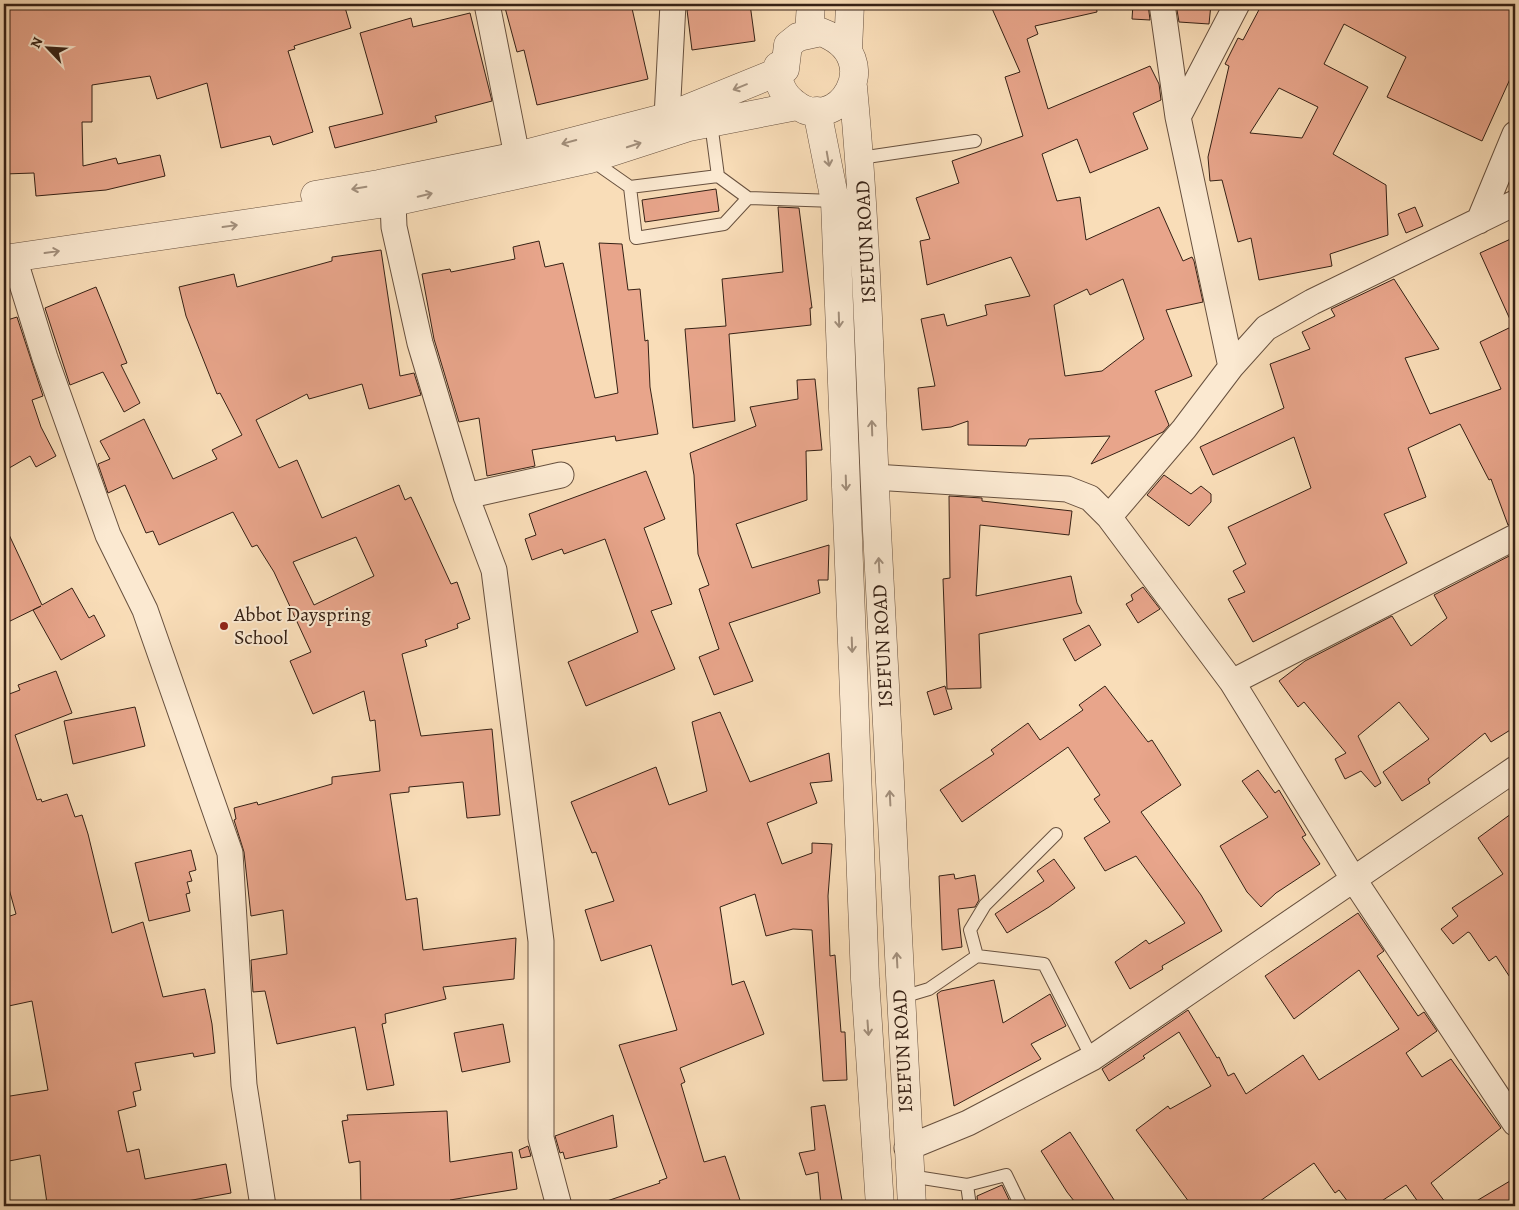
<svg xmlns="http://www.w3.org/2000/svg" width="1519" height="1210" font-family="Alegreya,serif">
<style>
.building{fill:#e8a58b;stroke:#362115;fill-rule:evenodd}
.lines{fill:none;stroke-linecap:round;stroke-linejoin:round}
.service-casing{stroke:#67503e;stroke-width:14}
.minor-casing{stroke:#67503e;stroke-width:27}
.tertiary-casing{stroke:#67503e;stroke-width:29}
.service{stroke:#fbe9d1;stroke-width:12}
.minor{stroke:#fbe9d1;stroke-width:25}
.tertiary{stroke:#fbe9d1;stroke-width:28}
.oneway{stroke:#a28f7c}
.poi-dot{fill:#8f2418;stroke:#fbe9d1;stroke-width:2}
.labels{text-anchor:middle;stroke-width:4;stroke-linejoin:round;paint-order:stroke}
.street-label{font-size:20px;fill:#362115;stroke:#fbe9d1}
.poi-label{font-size:20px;fill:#362115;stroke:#fbe9d1;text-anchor:start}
</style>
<rect width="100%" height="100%" fill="#f9ddb8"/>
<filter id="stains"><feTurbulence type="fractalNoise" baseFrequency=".004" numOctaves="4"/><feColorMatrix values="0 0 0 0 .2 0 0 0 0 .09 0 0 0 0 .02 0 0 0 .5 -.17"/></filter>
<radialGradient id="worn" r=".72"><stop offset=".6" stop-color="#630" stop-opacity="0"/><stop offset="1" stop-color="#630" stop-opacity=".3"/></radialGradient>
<path class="building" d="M4,4H344L351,28L294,46L295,49L288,51L313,132L273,145L270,136L221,148L207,83L157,99L150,76L92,85V122H82L83,166L116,158L118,164L160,155L165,176L106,190L36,196L34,173L4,174Z
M504,4H631L648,79L537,105L524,50L517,52Z
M730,4H750L755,41L692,50L687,10Z
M990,4H1096L1097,12L1035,26L1038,34L1027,39L1048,109L1150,66L1159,84L1161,100L1133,113L1148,149L1090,173L1077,139L1042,154L1057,201L1080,197L1086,240L1159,207L1183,261L1192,257L1194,261L1203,302L1166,310L1192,376L1155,391L1169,425L1163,432L1091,464L1110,436L1029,439L1026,446L968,445V421L951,427L922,430L918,388L935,386L921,319L944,314L947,326L987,315L985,305L1030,296L1011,257L927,285L920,241L930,239L916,198L959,183L952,161L1023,136L1005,77L1020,72ZM1123,279L1144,339L1102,371L1065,376L1054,305L1087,289L1090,295Z
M1133,4H1148L1150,20L1132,19Z
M1176,4H1211L1209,24L1179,22Z
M1262,4H1515V68L1482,141L1387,97L1406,57L1344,24L1324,64L1368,87L1333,154L1386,185L1388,235L1330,254L1332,266L1259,280L1251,238L1238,242L1222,180L1210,181L1208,157L1229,66L1225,64L1238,38L1243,40ZM1279,88L1318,107L1302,138L1250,133Z
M470,13L492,101L435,116L437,122L335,148L329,127L383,114L360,33L411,18L413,27Z
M716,189L719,211L645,222L642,200Z
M778,207L799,208L812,308H810L811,325L729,334L735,421L693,428L685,329L726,326L722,279L783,272Z
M1415,207L1423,226L1406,233L1398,214Z
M1515,237V523L1508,525L1491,479L1489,480L1460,424L1408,448L1426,497L1384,514L1407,563L1253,642L1228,599L1245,592L1233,571L1246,564L1228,527L1311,488L1294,437L1213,475L1200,447L1284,408L1270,364L1310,349L1302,332L1335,316L1331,309L1394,279L1439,349L1405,358L1430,414L1501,389L1480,342L1513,326L1480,253Z
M539,241L545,267L563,263L595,398L618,393L599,243L622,244L628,290L640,289L645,341L648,340L650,387L658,434L616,441L615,436L532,450L535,466L487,476L479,418L459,422L434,339L422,274L450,269L451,272L515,259L513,247Z
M381,250L400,376L414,373L421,395L369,409L362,384L309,399L307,394L256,420L279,468L297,460L322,518L399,485L405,500L411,497L451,584L457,582L470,619L457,624L458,628L425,640L427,646L402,654L421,736L492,729L500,815L467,818L463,782L409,787V792L390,794L406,900L417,898L423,950L516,938L514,979L443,987L446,999L385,1014L386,1023L382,1024L394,1085L367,1090L355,1027L277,1044L265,991L253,992L251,960L287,954L283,910L251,916L244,852L234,820L236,819L234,808L257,802L258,805L332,784V777L380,771L375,720L370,721L364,691L313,714L290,661L311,652L274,572L257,545L252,547L233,512L159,545L153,531L146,533L125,485L108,493L98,464L110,459L100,441L144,419L173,479L217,459L212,450L242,435L220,393L217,394L186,316L179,287L234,274L237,287L332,261V257ZM356,537L374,576L314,605L293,562Z
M96,287L127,363L121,365L140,403L124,412L103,372L70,385L45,308Z
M17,317L43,396L32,400L41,427L56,456L36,467L30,456L4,471V321Z
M815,379L822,450L806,451L807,500L736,524L752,568L829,545L828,580H818L820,593L729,623L753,681L714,695L699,657L719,649L699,589L709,585L698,554L694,475L690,453L756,426L750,407L798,399L797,380Z
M646,471L665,519L644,528L672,604L651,611L675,669L586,706L568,662L638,632L605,539L564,554L562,549L532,560L525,539L536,535L529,514Z
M1164,475L1191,494L1201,486L1211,494V502L1189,526L1147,495Z
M949,496L982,498V501L1072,511L1069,535L980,525L976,596L1071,576L1077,603L1082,613L979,634L981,688L947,689L943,579L950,578Z
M4,524L42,605L72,588L89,618L94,615L105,636L61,660L33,610L41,606L4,624Z
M1515,553V727L1491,742L1485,733L1428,779L1430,783L1402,801L1383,772L1429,739L1399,702L1358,736L1381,783L1375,787L1361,771L1345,779L1335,759L1346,753L1304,702L1298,707L1279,681L1305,661L1392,616L1411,646L1447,618L1434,595Z
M1143,587L1160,609L1138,623L1126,604L1133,600L1131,595Z
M1089,625L1101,645L1075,661L1063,639Z
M56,671L72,713L15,735L37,800L41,799L42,802L67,794L75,817L82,815L88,834L112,933L143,922L163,997L205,989L212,1024L215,1053L194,1057L193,1053L135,1063L141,1090L133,1092L136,1106L118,1111L127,1152L139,1149L145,1179L226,1164L231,1193L165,1205L164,1201L138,1206H59L58,1201L47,1203L40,1155L4,1162V1097L48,1090L32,1001L4,1007V918L16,914L4,871V696L20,690L18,685Z
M945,686L952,709L934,715L927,692Z
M1105,686L1148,742L1152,740L1181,785L1141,812L1201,895L1222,931L1162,966L1163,969L1130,989L1115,962L1146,940L1149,944L1185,923L1136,856L1105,871L1084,838L1110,822L1094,799L1100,795L1068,747L962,822L940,790L994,754L991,750L1028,723L1040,740L1083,710L1079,705Z
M135,707L145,746L73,764L64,721Z
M720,712L750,782L829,753L832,781L810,783L817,803L767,823L782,864L812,853V843L832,844L828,896L830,956L835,955L841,1032H845L847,1080L823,1081L812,930L793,929L766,936L755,894L720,907L732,985L744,981L764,1034L680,1068L685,1082L681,1084L704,1162L725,1156L742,1206H601V1203L660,1183L659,1181L667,1178L619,1045L677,1030L651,945L601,961L585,910L614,901L596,852L592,853L571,802L656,767L669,805L707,791L692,722Z
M1258,770L1275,793L1279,790L1306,835L1302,837L1320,864L1276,893L1261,907L1247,892L1220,846L1268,817L1242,781Z
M1515,811V985L1496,956L1489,961L1470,933L1468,932L1453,944L1441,929L1458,916L1452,908L1503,874L1478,838Z
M191,850L196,870L189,872L192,881L187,882L190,893L186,894L190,911L149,921L135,863Z
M1054,859L1075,888L1049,907L1007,933L995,914L1044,881L1037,871Z
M954,874L955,879L975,875L979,900L975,907L958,909L962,947L942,950L939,876Z
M1358,913L1384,951L1377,956L1418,1016L1424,1012L1437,1031L1406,1053L1422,1077L1451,1059L1501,1128L1431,1183L1448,1206H1421L1406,1185L1374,1206H1351L1339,1190L1335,1193L1314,1163L1253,1206H1192L1136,1130L1168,1106L1170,1109L1211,1086L1179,1032L1143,1056L1145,1058L1109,1081L1102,1069L1188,1010L1217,1058L1219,1057L1228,1076L1234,1073L1246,1094L1303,1055L1319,1080L1399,1029L1359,970L1294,1019L1265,976Z
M994,980L1003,1023L1050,994L1066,1026L1031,1044L1041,1059L954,1106L937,994L941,991Z
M503,1024L510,1062L462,1072L454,1033Z
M825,1105L828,1121L843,1206H821L818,1172L806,1175L799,1153L815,1150L811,1107Z
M447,1111L450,1162L512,1152L517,1189L450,1200L451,1206H361L360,1161L349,1163L342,1121L348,1120L347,1115Z
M613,1115L617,1147L565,1159L563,1152L560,1153L555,1136Z
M1070,1132L1118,1206H1078L1067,1192L1041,1151Z
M528,1146L531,1156L521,1158L519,1150Z
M1515,1178V1206H1468Z
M1002,1185L1012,1206H978L977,1196Z"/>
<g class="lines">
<defs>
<path id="service" d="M711,123L718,176
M860,158L975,141
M590,159L630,187L718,176L748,198L835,201
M630,187L636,238L724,224L748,198
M1056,834L985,905L970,930L977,956L1044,964L1092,1058
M899,998L929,989L977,956
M910,1176L967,1185L1006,1175L1021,1206
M967,1185L970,1206"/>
<path id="minor" d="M487,4L517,156
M1162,4L1178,117L1231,367
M667,117L673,4
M1178,117L1237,4
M393,202L394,227L420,343L466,496L494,570L541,941V1138L559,1206
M1479,221L1515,134
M14,258L45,358L108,535L145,610L230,853L244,1085L263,1206
M874,477L1067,489L1090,498L1109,517L1232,682L1354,880L1515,1123
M466,496L561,475
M1109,517L1184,429L1231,367L1266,328L1312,302L1515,203
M1232,682L1515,537
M907,1148L968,1123L1092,1058L1515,769"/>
<path id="tertiary" d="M821,32C890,58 836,139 794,103C781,93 778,82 778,66L785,69L788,45L798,37Z
M809,33L811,4
M848,50L850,4
M853,87C867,234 870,383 877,531C888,756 900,981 912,1206
M817,111L835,201L865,979L880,1206
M315,195L379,184L517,156L667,117L785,69
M4,259L393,202L590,159L689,127L797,106"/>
</defs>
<use href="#service" class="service-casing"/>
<use href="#minor" class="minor-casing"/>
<use href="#tertiary" class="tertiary-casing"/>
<use href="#service" class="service"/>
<use href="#minor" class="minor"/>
<use href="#tertiary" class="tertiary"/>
</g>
<defs><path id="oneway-shaft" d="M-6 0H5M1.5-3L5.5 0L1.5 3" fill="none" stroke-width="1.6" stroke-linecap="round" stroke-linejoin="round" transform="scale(1.25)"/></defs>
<g class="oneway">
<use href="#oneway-shaft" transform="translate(740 87) rotate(158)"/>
<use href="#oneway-shaft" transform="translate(569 142) rotate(165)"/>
<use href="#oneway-shaft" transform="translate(634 145) rotate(-18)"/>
<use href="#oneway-shaft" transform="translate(828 159) rotate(80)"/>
<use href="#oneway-shaft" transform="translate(359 188) rotate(171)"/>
<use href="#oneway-shaft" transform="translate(425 195) rotate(-13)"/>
<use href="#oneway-shaft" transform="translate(230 226) rotate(-8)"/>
<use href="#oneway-shaft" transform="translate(52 252) rotate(-8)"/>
<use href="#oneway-shaft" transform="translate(839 320) rotate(88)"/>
<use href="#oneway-shaft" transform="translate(872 428) rotate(-92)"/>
<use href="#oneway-shaft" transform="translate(846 483) rotate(88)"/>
<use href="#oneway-shaft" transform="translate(879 565) rotate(-93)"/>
<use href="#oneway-shaft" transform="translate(852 645) rotate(88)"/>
<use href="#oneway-shaft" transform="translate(890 798) rotate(-93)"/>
<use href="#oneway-shaft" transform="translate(897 960) rotate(-93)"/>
<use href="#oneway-shaft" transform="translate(868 1028) rotate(86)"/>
</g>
<circle class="poi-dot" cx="224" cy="626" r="5"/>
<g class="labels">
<g class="street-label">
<text transform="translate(865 242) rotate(-93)" y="7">ISEFUN ROAD</text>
<text transform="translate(882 646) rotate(-93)" y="7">ISEFUN ROAD</text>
<text transform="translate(902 1051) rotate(-93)" y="7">ISEFUN ROAD</text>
</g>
<g class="poi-label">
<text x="234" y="621">Abbot Dayspring<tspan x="234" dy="23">School</tspan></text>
</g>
</g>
<rect width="1519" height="1210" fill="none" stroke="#f9ddb8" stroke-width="20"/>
<rect x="5" y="5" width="1509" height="1200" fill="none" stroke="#362115" stroke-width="2.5"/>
<rect x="10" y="10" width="1499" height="1190" fill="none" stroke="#362115"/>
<g transform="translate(48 48) rotate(295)" stroke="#fbe9d1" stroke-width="4" paint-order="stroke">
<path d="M0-4L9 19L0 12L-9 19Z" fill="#362115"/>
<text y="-8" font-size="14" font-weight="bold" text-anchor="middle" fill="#362115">N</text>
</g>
<rect width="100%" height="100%" filter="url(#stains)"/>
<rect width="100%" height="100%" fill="url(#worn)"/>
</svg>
